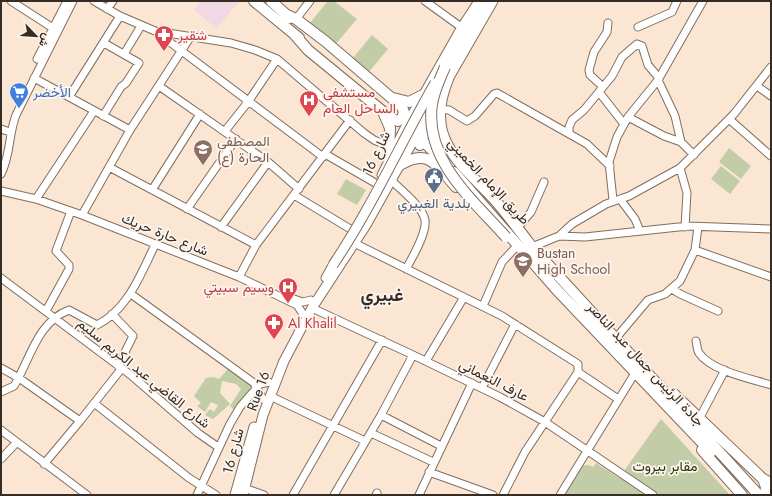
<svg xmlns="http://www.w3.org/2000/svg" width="772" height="496" font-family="Jost,Vazirmatn,sans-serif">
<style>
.education{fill:#f0d8e4}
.green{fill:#c2cda8}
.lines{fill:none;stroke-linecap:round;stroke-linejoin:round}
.minor-casing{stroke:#816e5e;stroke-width:9}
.major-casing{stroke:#816e5e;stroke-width:11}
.highway-casing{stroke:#816e5e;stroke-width:12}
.minor{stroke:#fff;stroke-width:7}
.major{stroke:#fff;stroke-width:9}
.highway{stroke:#fff;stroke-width:10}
.major-bridge-casing{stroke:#816e5e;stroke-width:11;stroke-linecap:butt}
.highway-bridge-casing{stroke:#816e5e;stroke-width:12;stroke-linecap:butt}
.major-bridge{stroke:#fff;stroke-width:9}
.highway-bridge{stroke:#fff;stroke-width:10}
.labels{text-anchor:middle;stroke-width:3.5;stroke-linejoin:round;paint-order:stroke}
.health-label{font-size:14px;fill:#be3a42;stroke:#fef5ee;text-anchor:start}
.shop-label{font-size:14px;fill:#366cbe;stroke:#fef5ee;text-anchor:start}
.education-label{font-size:14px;fill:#785e54;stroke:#fef5ee;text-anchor:start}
.street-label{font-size:14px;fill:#342c25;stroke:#fef5ee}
.service-label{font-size:14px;fill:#4e5e75;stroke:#fef5ee}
.park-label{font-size:14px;fill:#2a330a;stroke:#fef5ee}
.district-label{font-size:18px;font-weight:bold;fill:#342c25;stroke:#fef5ee}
</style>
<rect width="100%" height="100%" fill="#fbe6d3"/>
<path class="education" d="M201,1H238L239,2L216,28L194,10Z"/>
<path class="green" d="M328,1H334L357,19L335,45L309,24Z
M372,35L388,49L368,73L352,59Z
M729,148L751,166L741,179L719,162Z
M721,166L740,181L730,194L711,179Z
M346,179L366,190L357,205L337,194Z
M228,369L252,386L235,411L230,406L241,389L236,384L222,381L220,393L230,404L213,419L205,415L210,409L214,412L218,405L211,402L205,412L197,406L201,403L194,396L206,378L214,377L219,379Z
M661,419L730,495H648L643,492L641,495H562L578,466L588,465L593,467L596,463L619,478Z"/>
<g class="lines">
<defs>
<path id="minor" d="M11,1L56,30
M94,1L120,16L155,31L231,43L255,50L277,59L364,133L374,140L393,148
M425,1L461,27
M107,9L113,1
M296,19L310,1
M638,27L672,12L677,1
M155,31L323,157
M124,54L141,26
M37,59L66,3
M34,78L130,130
M658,80L675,116L681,142L694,155
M159,86L268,162L299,189
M602,86L590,75L589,70L594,52L607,32L608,23
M757,86L771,96
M599,92L624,124
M69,97L120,16
M439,109L449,110L467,121L475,116L494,94L497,93L587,144L610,166
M103,116L121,87L126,83L139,63L104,43
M628,117L664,136L681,142
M729,119L771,156
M1,129L10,132
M225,131L248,102L277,59
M569,133V127L572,120L584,110L612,76L622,57L637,44L642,46L648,65L659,78
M325,154L377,184
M109,167L256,245
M680,168L687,193L685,227
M1,174C11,154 8,136 16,115L73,1
M381,175L406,124L461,27L478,1
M391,180C400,189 423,207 425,220C427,233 412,258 406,269
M152,190L200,114
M1,191L36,199L82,215L239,277L297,305L303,314
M294,195L352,230
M36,199L94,111
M620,199L635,219L640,231
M613,200L609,162L617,137L628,117L658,80L703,1
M187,209L236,139
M82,215L130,130L191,36
M221,227L268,162
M518,227L531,212L544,182
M559,236L585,237L688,226L771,229
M354,243L502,316L578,364V372L525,452L503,495
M532,247L559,236L572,224L606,204L629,196L680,168L734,114L771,67
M695,250L771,277
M239,277L256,245L350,120
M1,278L132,376L198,433L218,447
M325,278L335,260
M672,289L680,294L718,311
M131,294L254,383L260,384L269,382
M291,298L303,302L311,300
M483,306L502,262L516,247
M312,308L413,355L500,397L545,422L653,495
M46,311L69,269V265L56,251L71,211
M112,314L133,336L118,366
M616,338L648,300L665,294L680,281L695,250L698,227
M696,341C697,345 697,350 699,353C711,371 752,379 771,385
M426,361L464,297
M1,368L19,378L80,421
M578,372L618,399
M255,385L263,399
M482,388L515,324
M1,392L14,386C30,360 37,322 69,310L97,325C128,310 141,273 155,245
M270,396L365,441
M94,403L189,478L216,495
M381,415L441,446
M699,419L725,370
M1,430L87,495
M371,433L433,462
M1,459L16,443
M44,464L80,421L122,368
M429,472L493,495
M244,488L264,495
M197,495L230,424L240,407L260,384
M293,495L382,340
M334,495L381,415L413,355
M376,495L377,493
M419,495L472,383
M560,495L635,373"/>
<path id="major" d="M445,67L484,1
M444,86L493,1
M235,495L254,427
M243,495L263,415L284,361L312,308L366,225L432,107"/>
<path id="highway" d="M254,1L299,38
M271,1L290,18
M285,14L296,19L325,41L402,107L404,112L402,118L398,121L392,119L308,50L294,34
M448,79C424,137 457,160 494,199C508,215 520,231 532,247L756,492
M393,98L409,102L423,95
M384,114L390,128L389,158
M423,141L443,161
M420,145L419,141L427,131L434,134L439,139
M400,165C429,147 437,166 456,187
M454,172L556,289L711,452
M674,394L763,479L771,483
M702,450L742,495
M763,479L766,487L765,495"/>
</defs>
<use href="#minor" class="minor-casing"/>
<use href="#major" class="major-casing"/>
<use href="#highway" class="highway-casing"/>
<use href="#minor" class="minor"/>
<use href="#major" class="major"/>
<use href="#highway" class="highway"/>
<defs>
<path id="major-bridge" d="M333,265C372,207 400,144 435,83"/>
<path id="highway-bridge" d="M445,67C440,79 434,91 432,104C424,160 472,199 506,237"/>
</defs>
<use href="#major-bridge" class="major-bridge-casing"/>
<use href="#highway-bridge" class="highway-bridge-casing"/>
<use href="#major-bridge" class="major-bridge"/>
<use href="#highway-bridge" class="highway-bridge"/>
</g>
<defs>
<symbol id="pharmacy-pin" viewBox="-11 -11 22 30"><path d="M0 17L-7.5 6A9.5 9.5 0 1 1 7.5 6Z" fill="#e0444e" stroke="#fef5ee"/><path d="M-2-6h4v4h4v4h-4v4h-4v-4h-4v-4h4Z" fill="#fff"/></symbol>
<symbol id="supermarket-pin" viewBox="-11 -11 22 30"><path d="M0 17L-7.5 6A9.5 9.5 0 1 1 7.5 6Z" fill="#3f7fe0" stroke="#fef5ee"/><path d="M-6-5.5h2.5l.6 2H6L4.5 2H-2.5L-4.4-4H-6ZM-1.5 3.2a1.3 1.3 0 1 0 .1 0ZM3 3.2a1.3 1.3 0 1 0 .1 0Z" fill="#fff"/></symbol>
<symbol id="hospital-pin" viewBox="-11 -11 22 30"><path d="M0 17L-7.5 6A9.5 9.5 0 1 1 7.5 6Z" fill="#e0444e" stroke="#fef5ee"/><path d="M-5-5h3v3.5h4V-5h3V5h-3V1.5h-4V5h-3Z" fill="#fff"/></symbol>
<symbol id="school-pin" viewBox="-11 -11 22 30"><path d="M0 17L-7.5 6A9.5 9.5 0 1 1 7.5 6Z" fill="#8d6e63" stroke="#fef5ee"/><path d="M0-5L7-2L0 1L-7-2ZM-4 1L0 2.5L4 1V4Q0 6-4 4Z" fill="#fff"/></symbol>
<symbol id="civic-pin" viewBox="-11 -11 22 30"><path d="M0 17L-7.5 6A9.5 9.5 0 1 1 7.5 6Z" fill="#5c6f8a" stroke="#fef5ee"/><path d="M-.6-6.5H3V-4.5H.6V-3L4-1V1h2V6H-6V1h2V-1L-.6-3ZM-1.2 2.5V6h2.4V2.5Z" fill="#fff"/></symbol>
</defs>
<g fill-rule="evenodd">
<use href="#pharmacy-pin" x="153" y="24" width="22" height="30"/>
<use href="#supermarket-pin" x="8" y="81" width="22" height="30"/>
<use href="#hospital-pin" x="298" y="89" width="22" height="30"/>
<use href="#school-pin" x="192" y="138" width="22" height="30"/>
<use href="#civic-pin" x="423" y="166" width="22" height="30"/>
<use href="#school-pin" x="512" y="250" width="22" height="30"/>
<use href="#hospital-pin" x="277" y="276" width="22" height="30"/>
<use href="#pharmacy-pin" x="263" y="312" width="22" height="30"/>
</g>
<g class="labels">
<g class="health-label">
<text x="178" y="40">شقير</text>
<text x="323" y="97">مستشفى<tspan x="323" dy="16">الساحل العام</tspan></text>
<text x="274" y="292" text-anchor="end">وسيم سبيتي</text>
<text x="288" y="328">Al Khalil</text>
</g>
<g class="shop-label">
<text x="33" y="97">الأخضر</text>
</g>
<g class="education-label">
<text x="217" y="146">المصطفى<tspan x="217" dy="16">الحارة (ع)</tspan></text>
<text x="537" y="258">Bustan<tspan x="537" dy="16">High School</tspan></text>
</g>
<g class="street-label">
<text transform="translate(376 153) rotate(-65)" y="5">شارع 16</text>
<text transform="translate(489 181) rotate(47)" y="5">طريق الإمام الخميني</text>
<text transform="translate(165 234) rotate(22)" y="5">شارع حارة حريك</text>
<text transform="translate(646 364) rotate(47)" y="5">جادة الرئيس جمال عبد الناصر</text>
<text transform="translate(144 373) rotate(39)" y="5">شارع القاضي عبد الكريم سليم</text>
<text transform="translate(494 380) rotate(27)" y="5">عارف النعماني</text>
<text transform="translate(258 391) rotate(-70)" y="5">Rue 16</text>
<text transform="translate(233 451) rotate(-75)" y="5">شارع 16</text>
</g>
<g class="service-label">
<text x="434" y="208">بلدية الغبيري</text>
</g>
<g class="park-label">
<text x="665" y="471">مقابر بيروت</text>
</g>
<g class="district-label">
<text x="382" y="301">غبيري</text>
</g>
</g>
<rect width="772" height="496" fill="none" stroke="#342c25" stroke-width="4"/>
<g transform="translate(36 36) rotate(115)" stroke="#fef5ee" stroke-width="3" paint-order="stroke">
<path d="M0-3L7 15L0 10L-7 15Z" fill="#342c25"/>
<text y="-6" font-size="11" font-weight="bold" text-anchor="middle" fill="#342c25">ش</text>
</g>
</svg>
